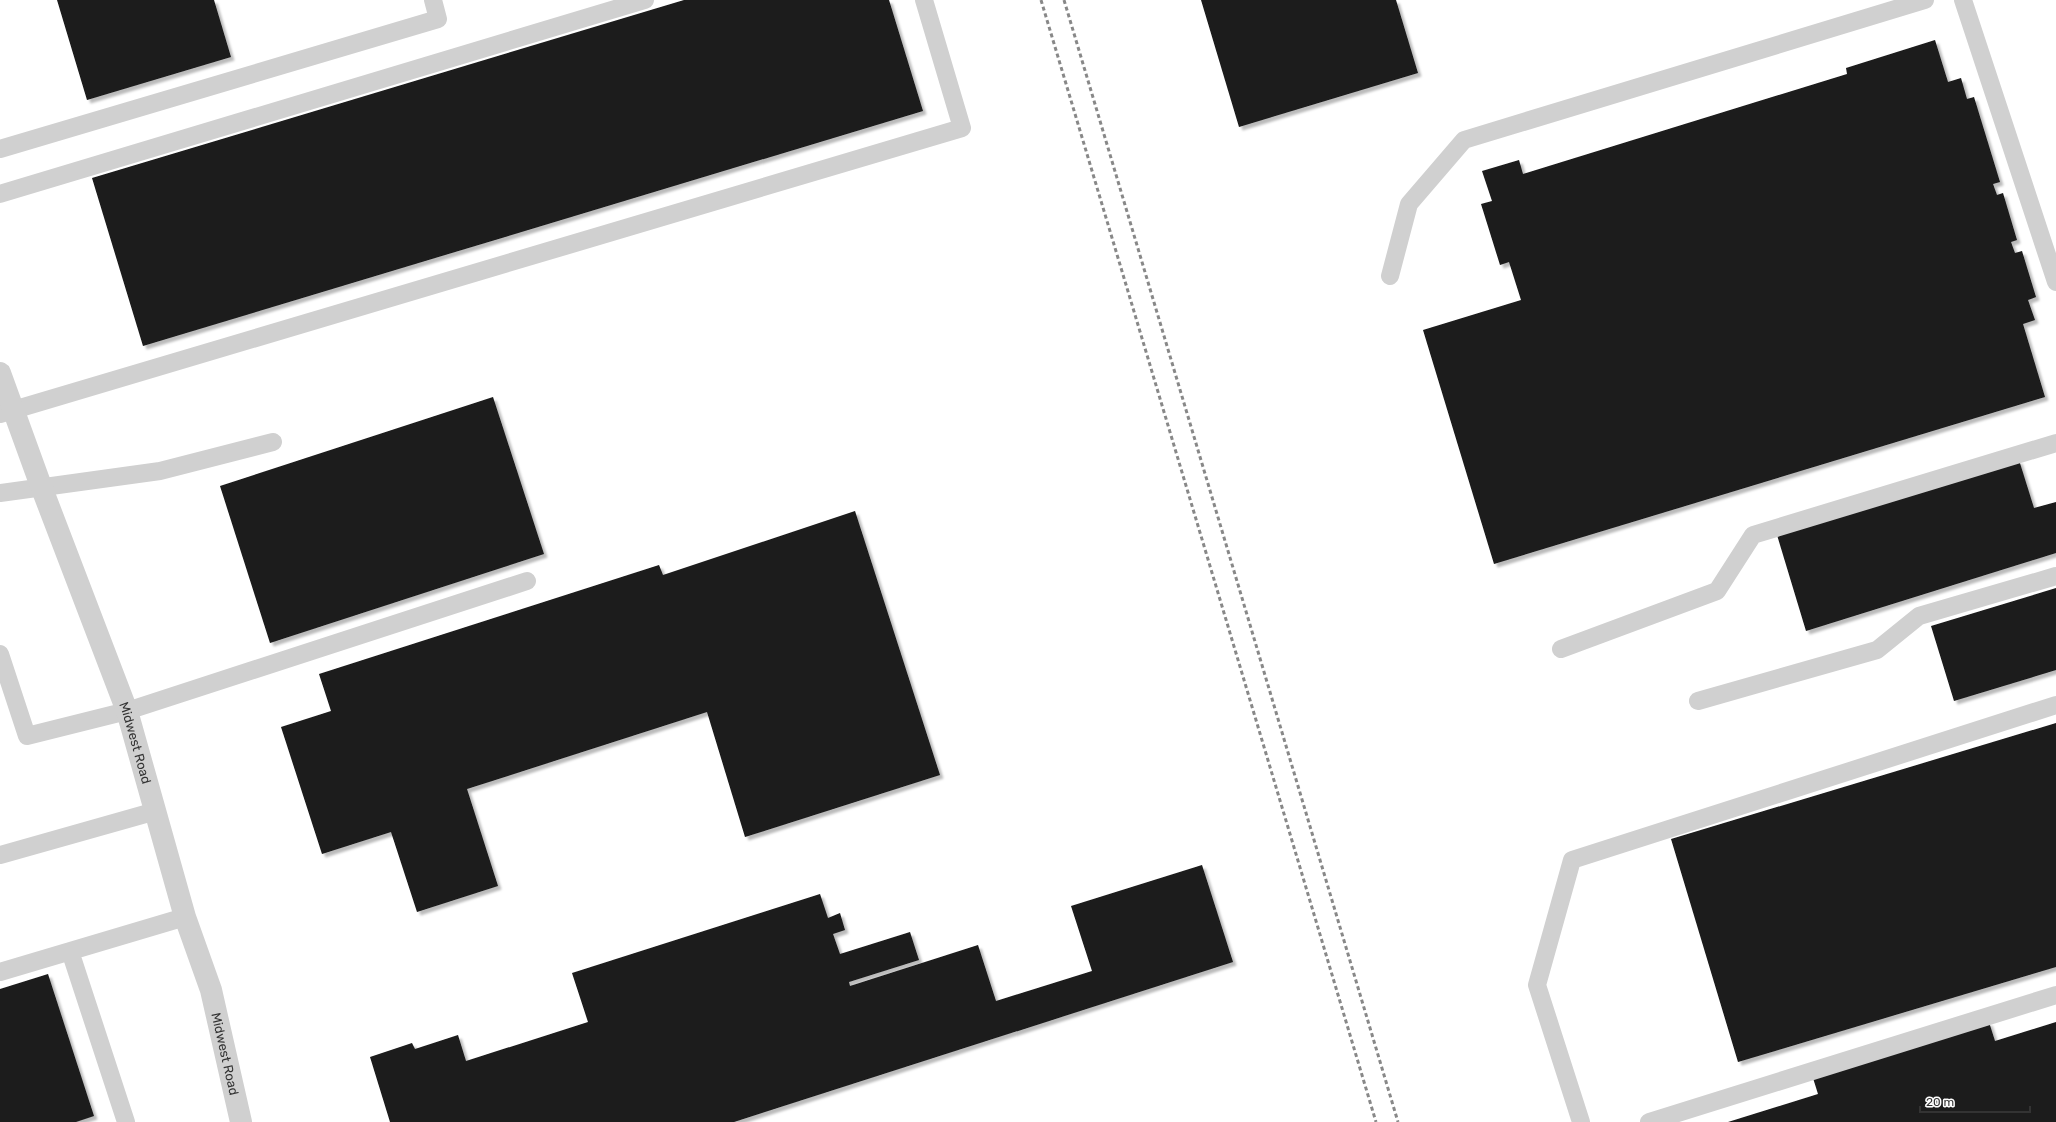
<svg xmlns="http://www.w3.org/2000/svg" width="2056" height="1122" font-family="Rubik,sans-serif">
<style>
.building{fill:#1a1a1a;filter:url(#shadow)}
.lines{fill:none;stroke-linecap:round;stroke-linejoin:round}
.service{stroke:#d0d0d0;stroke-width:18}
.tertiary{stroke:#d0d0d0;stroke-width:22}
.rail{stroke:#888;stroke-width:3;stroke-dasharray:4 3;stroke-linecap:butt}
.labels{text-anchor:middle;stroke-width:4;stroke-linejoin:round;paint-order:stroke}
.street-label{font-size:13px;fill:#333;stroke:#fff}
</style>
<defs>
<filter id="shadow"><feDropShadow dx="3.5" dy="3.5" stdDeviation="1" flood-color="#0004"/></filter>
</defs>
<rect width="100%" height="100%" fill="#fff"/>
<path class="building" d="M57,0H214L231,57L87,100Z
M684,0H889L923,111L143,346L92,178Z
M1201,0H1396L1418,73L1239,127Z
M1935,40L1948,82L1961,78L1967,99L1974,97L2000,182L1993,184L1997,195L2003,193L2017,240L2011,242L2015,253L2022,251L2036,297L2028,300L2035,320L2023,324L2045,397L1494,564L1423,330L1521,300L1509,262L1500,265L1481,204L1492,201L1482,171L1519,160L1523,174L1847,74L1846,68Z
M493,397L544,554L270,643L220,486Z
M2019,460L2034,508L2056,502V553L1806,631L1777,535Z
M855,511L940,775L745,837L707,712L467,789L498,886L417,912L391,832L322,854L281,727L331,711L319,674L659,565L663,575Z
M2056,588V670L1954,701L1931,626Z
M2056,723V967L1738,1062L1671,839Z
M1202,865L1233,962L734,1122H390L370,1057L412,1043L415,1049L458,1035L466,1061L588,1022L572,973L820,894L828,918L840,913L845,930L833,934L840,954L910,932L919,960L849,982L850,986L978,945L996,1001L1092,971L1071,906Z
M48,974L94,1116L76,1122H0V989Z
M1989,1022L1995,1041L2056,1022V1122H1728L1818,1094L1813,1078Z"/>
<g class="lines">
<path class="service" d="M1963,0L2056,282
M0,149L438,19L433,0
M0,194L645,0
M1390,276L1409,204L1464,140L1925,0
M0,414L962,128L924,0
M0,493L160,471L273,442
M1561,649L1717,591L1753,535L2056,443
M0,654L27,736L127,711L527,581
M1698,701L1877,650L1919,616L2056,576
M0,855L156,811
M70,951L126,1122
M0,972L185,917
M1581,1122L1537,985L1572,860L2056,705
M1649,1122L2056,995"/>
<path class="tertiary" id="s1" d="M0,373L41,486L127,711L185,917L211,990L241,1122"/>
<path class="rail" d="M1041,0L1376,1122
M1064,0L1398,1122"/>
</g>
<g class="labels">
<g class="street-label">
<text dy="5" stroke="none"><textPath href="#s1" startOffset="394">Midwest Road</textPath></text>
<text dy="5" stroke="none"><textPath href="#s1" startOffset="718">Midwest Road</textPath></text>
</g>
</g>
<path d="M1920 1106v6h110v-6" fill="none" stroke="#333333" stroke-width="2"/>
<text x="1926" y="1106" font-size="12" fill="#333333" stroke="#ffffff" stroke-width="3" paint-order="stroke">20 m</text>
</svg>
